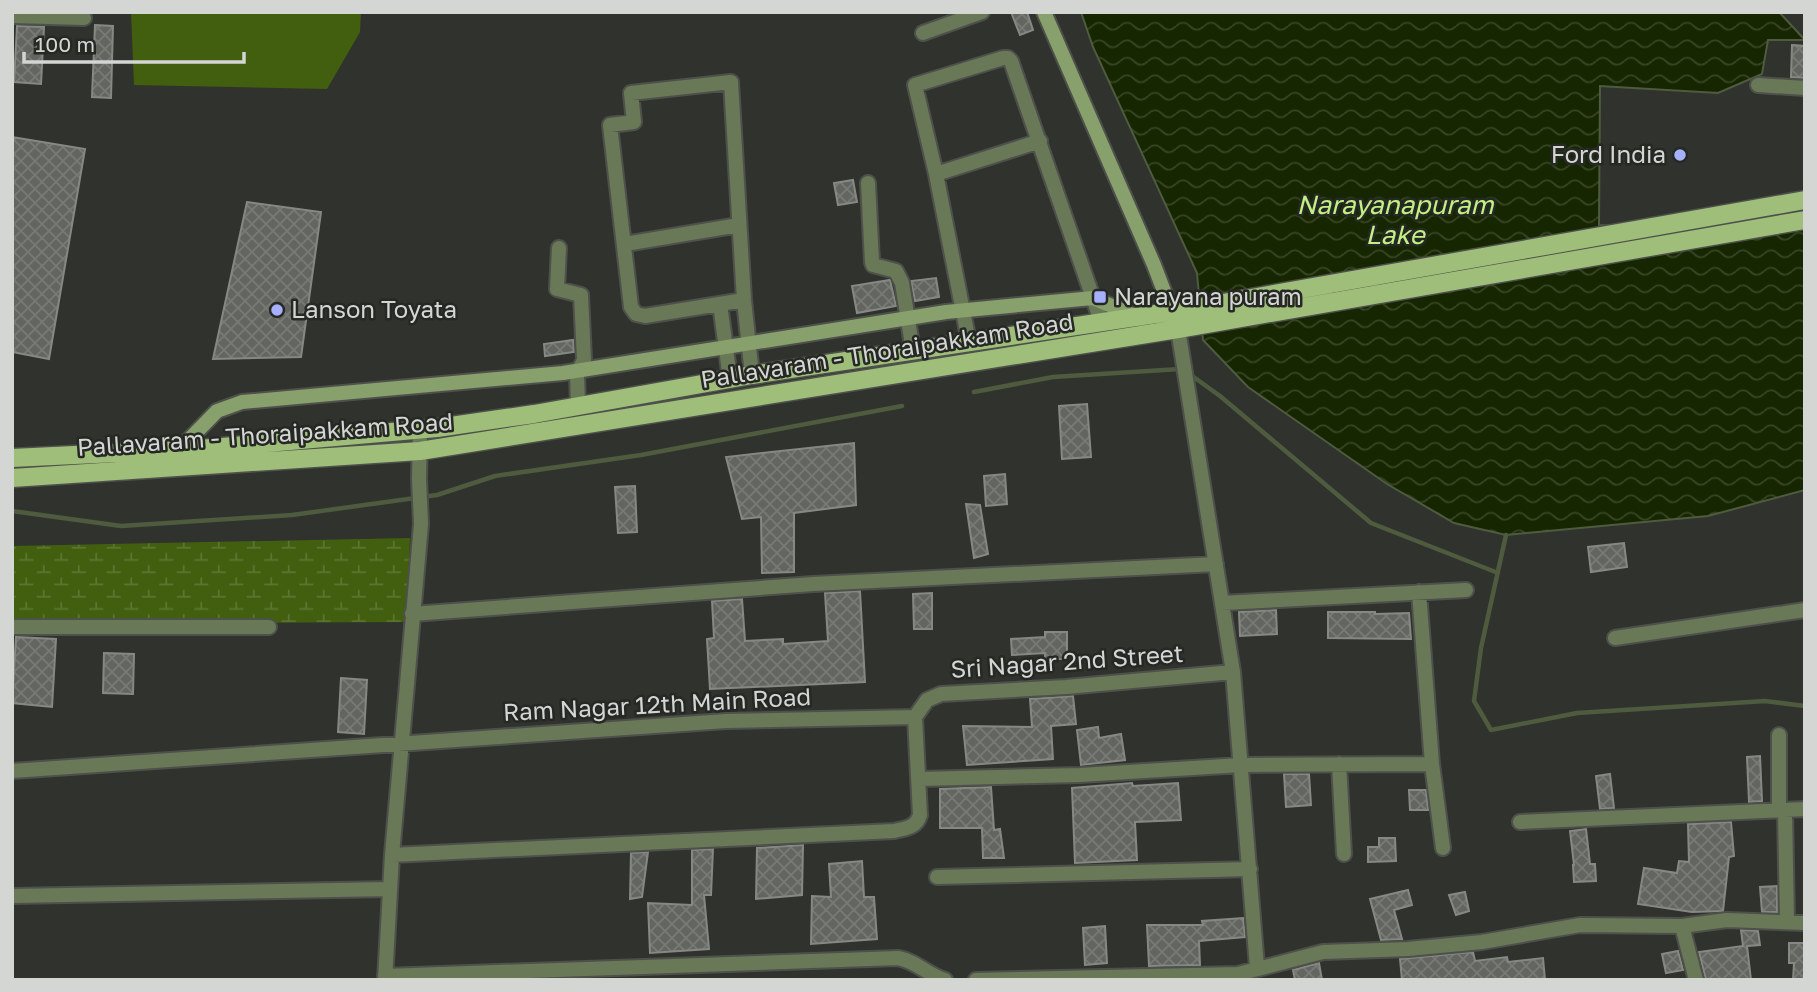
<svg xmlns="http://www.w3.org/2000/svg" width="1817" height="992" font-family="'Golos Text',sans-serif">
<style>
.grass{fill:#425f0f}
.wetland{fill:url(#wetland-marsh)}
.water{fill:url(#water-waves);stroke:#4f5b3f;stroke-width:2}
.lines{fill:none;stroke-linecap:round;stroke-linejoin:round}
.stream{stroke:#4f5b3f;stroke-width:4.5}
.building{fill:url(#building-cross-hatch);stroke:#868983;stroke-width:2}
.street-casing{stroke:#4e504b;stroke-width:18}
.secondary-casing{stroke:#4e504b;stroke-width:18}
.primary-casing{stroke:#4e504b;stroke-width:21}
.street{stroke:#697857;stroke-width:14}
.secondary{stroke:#88a06b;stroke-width:14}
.primary{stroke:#9fbe7a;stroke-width:18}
.poi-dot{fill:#a7b0fc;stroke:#262824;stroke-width:2.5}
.labels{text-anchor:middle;stroke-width:5;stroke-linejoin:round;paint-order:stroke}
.poi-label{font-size:24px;fill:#d4d6d3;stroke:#262824;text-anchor:start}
.street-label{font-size:24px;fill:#d4d6d3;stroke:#262824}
.water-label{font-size:26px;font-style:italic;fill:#c1f083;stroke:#262824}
</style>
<defs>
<pattern id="wetland-marsh" width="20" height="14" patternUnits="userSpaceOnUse" patternTransform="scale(1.75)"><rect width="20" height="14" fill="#425f0f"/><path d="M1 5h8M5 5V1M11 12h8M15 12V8" fill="none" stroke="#5c7531"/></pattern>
<pattern id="water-waves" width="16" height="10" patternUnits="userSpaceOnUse" patternTransform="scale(1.75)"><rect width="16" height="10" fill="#162600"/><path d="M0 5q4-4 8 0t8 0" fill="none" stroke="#374524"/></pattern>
<pattern id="building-cross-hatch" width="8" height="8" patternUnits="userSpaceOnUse" patternTransform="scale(1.75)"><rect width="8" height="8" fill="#636560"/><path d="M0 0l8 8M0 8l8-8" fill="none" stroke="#787a76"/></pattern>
</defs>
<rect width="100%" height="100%" fill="#30322d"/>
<path class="grass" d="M131,12H361L360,32L327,89L134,85Z"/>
<path class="wetland" d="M410,538L406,622L12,624V546Z"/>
<path class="water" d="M1081,12H1779L1805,40H1768L1762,74L1718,93L1600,86L1599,225L1805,228V490L1708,516L1506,535L1454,523L1387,484L1248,387L1203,340L1197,273L1093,47Z"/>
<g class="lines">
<path class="stream" d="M1188,373L1220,396L1371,523L1498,573
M974,392L1053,377L1180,369
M12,511L121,526L292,515L437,495L495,476L641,455L902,406
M1506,535L1481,648L1474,701L1491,730L1577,713L1765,701L1805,706"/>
</g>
<path class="building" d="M1011,12H1027L1033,30L1020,35Z
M95,25L113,26L111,98L92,97Z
M17,26L44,27L41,84L14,82Z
M1792,45L1805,46V78L1791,77Z
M12,137L85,149L49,359L12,352Z
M853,180L857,202L838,205L834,183Z
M247,202L321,212L301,357L213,359Z
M936,278L939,297L915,301L911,281Z
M890,280L896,306L857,313L852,286Z
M573,340L574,352L545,356L544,344Z
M1087,404L1091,457L1062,459L1059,406Z
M854,443L856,505L794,513V572L762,573L761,517L742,519L726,457Z
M1005,474L1007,504L986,506L984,476Z
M635,486L637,532L618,533L615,487Z
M966,504L980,505L988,554L974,558Z
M1624,543L1627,567L1591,572L1588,547Z
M860,591L865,682L710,689L707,639L714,638L712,601L742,599L745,641L783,639V644L828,641L825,593Z
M932,593V629H914L913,594Z
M1276,610L1277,634L1240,636L1239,612Z
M1328,612H1375V614L1409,613L1411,639L1328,638Z
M1045,632H1067V659H1045V653L1012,655L1011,639L1045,637Z
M16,637L56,639L52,707L12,703Z
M104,653L134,654L133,694L103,693Z
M341,678L367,680L364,734L338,732Z
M1073,696L1076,724L1051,726L1053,759L967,765L963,726L1032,727L1030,699Z
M1098,727L1099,738L1121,734L1125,760L1081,765L1077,730Z
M1760,756L1762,801L1749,802L1747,757Z
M1284,774H1309L1311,805L1286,807Z
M1610,774L1614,808L1600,809L1596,776Z
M1132,783L1133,786L1178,783L1181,820L1135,822L1137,860L1075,863L1072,788Z
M991,787L994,830L1000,829L1004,858H983L982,828H940V789Z
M1409,790H1426L1428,810H1410Z
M1731,822L1734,856L1729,857L1723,911L1692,912L1638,904L1644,868L1677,873L1679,861L1689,862L1688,824Z
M1586,829L1590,864H1595L1596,881L1574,882L1573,865H1574L1570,831Z
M1379,838H1395L1396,861L1368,862V847H1379Z
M803,845L802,895L756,899L757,848Z
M713,849L711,895H704L709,949L650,953L648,903L692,905V850Z
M648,852L642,897L630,899L631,853Z
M862,861L864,897H874L877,939L811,944L812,896L831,897L829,864Z
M1777,886V912H1762L1760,887Z
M1408,890L1412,905L1394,910L1402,939L1381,940L1370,899Z
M1465,892L1469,911L1456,915L1449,895Z
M1243,918L1245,937L1199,941L1200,965L1149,966L1147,925H1203L1202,921Z
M1105,926L1107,963L1085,965L1083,928Z
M1741,930L1758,931L1760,945L1747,946L1751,980H1706L1699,952L1743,946Z
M1789,943H1805V980H1793L1794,963H1789Z
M1678,951L1683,970L1666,973L1662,954Z
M1473,952L1475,961L1507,957L1508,962L1543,958L1545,980H1402L1400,959Z
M1319,963L1322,980H1295L1293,970Z"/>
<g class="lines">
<defs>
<path id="street" d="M12,16L84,18
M923,33L982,12
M1758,85L1805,88
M936,174L1040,141
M868,183L872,262L873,265L896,271L902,283L913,351
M625,244L739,225
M559,248L557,289L581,295L584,360L577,374L578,405
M744,300L645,316L636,314L631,307L610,125L634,122L631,93L731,82L744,300L752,375
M720,304L730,379
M1178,329L1233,672L1257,967
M969,342L936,174L915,85L1003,58H1008L1011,61L1101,321
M1419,592L1432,764L1443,848
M1223,603L1466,590
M412,614L813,584L1216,564
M12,627H269
M1615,638L1805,610
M915,717L927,700L941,694L1066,687L1233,672
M1779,735V811
M1339,764L1344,854
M12,771L726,721L915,717
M920,779L1080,775L1241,765L1432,764
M1785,811L1787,922
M1520,822L1805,809
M392,855L894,831C906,828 916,828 920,815L915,717
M937,877L1250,869
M12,896L390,889
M1682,926L1696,980
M385,976L898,958C917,961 927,975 945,980
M385,980L392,855L421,524L419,479L420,429
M976,980L1238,974L1323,952L1408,949L1482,942L1580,925L1682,926L1727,920L1805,923"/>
<path id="secondary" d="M1044,12L1154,265L1172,312
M178,451L217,411L242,402L563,373L946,312L1093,298L1135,316"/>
<path id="primary" d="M12,458L199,449L437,428L534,414L752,375L1189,309L1805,200
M12,478L420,451L1178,329L1805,220"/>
</defs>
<use href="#street" class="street-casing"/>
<use href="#secondary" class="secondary-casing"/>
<use href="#primary" class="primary-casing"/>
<use href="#street" class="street"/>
<use href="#secondary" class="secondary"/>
<use href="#primary" class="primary"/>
</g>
<g class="poi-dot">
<circle cx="1680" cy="155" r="7"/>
<rect x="1093" y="290" width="14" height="14" rx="3.5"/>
<circle cx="277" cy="310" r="7"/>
</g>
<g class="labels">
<g class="poi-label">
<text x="1666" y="163" text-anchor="end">Ford India</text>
<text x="1114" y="305">Narayana puram</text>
<text x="291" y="318">Lanson Toyata</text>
</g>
<g class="street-label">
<text transform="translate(887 351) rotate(-9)" y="8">Pallavaram - Thoraipakkam Road</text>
<text transform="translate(265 435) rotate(-4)" y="8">Pallavaram - Thoraipakkam Road</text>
<text transform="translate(1067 662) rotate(-4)" y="8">Sri Nagar 2nd Street</text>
<text transform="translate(657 705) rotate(-3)" y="8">Ram Nagar 12th Main Road</text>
</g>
<g class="water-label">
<text x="1395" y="214">Narayanapuram<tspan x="1395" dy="30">Lake</tspan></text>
</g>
</g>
<rect width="1817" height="992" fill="none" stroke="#d4d6d3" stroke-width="28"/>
<path d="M24 52v10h220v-10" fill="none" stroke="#d4d6d3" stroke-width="3.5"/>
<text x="35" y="52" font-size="21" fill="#d4d6d3" stroke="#262824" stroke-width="5" paint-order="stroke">100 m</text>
</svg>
